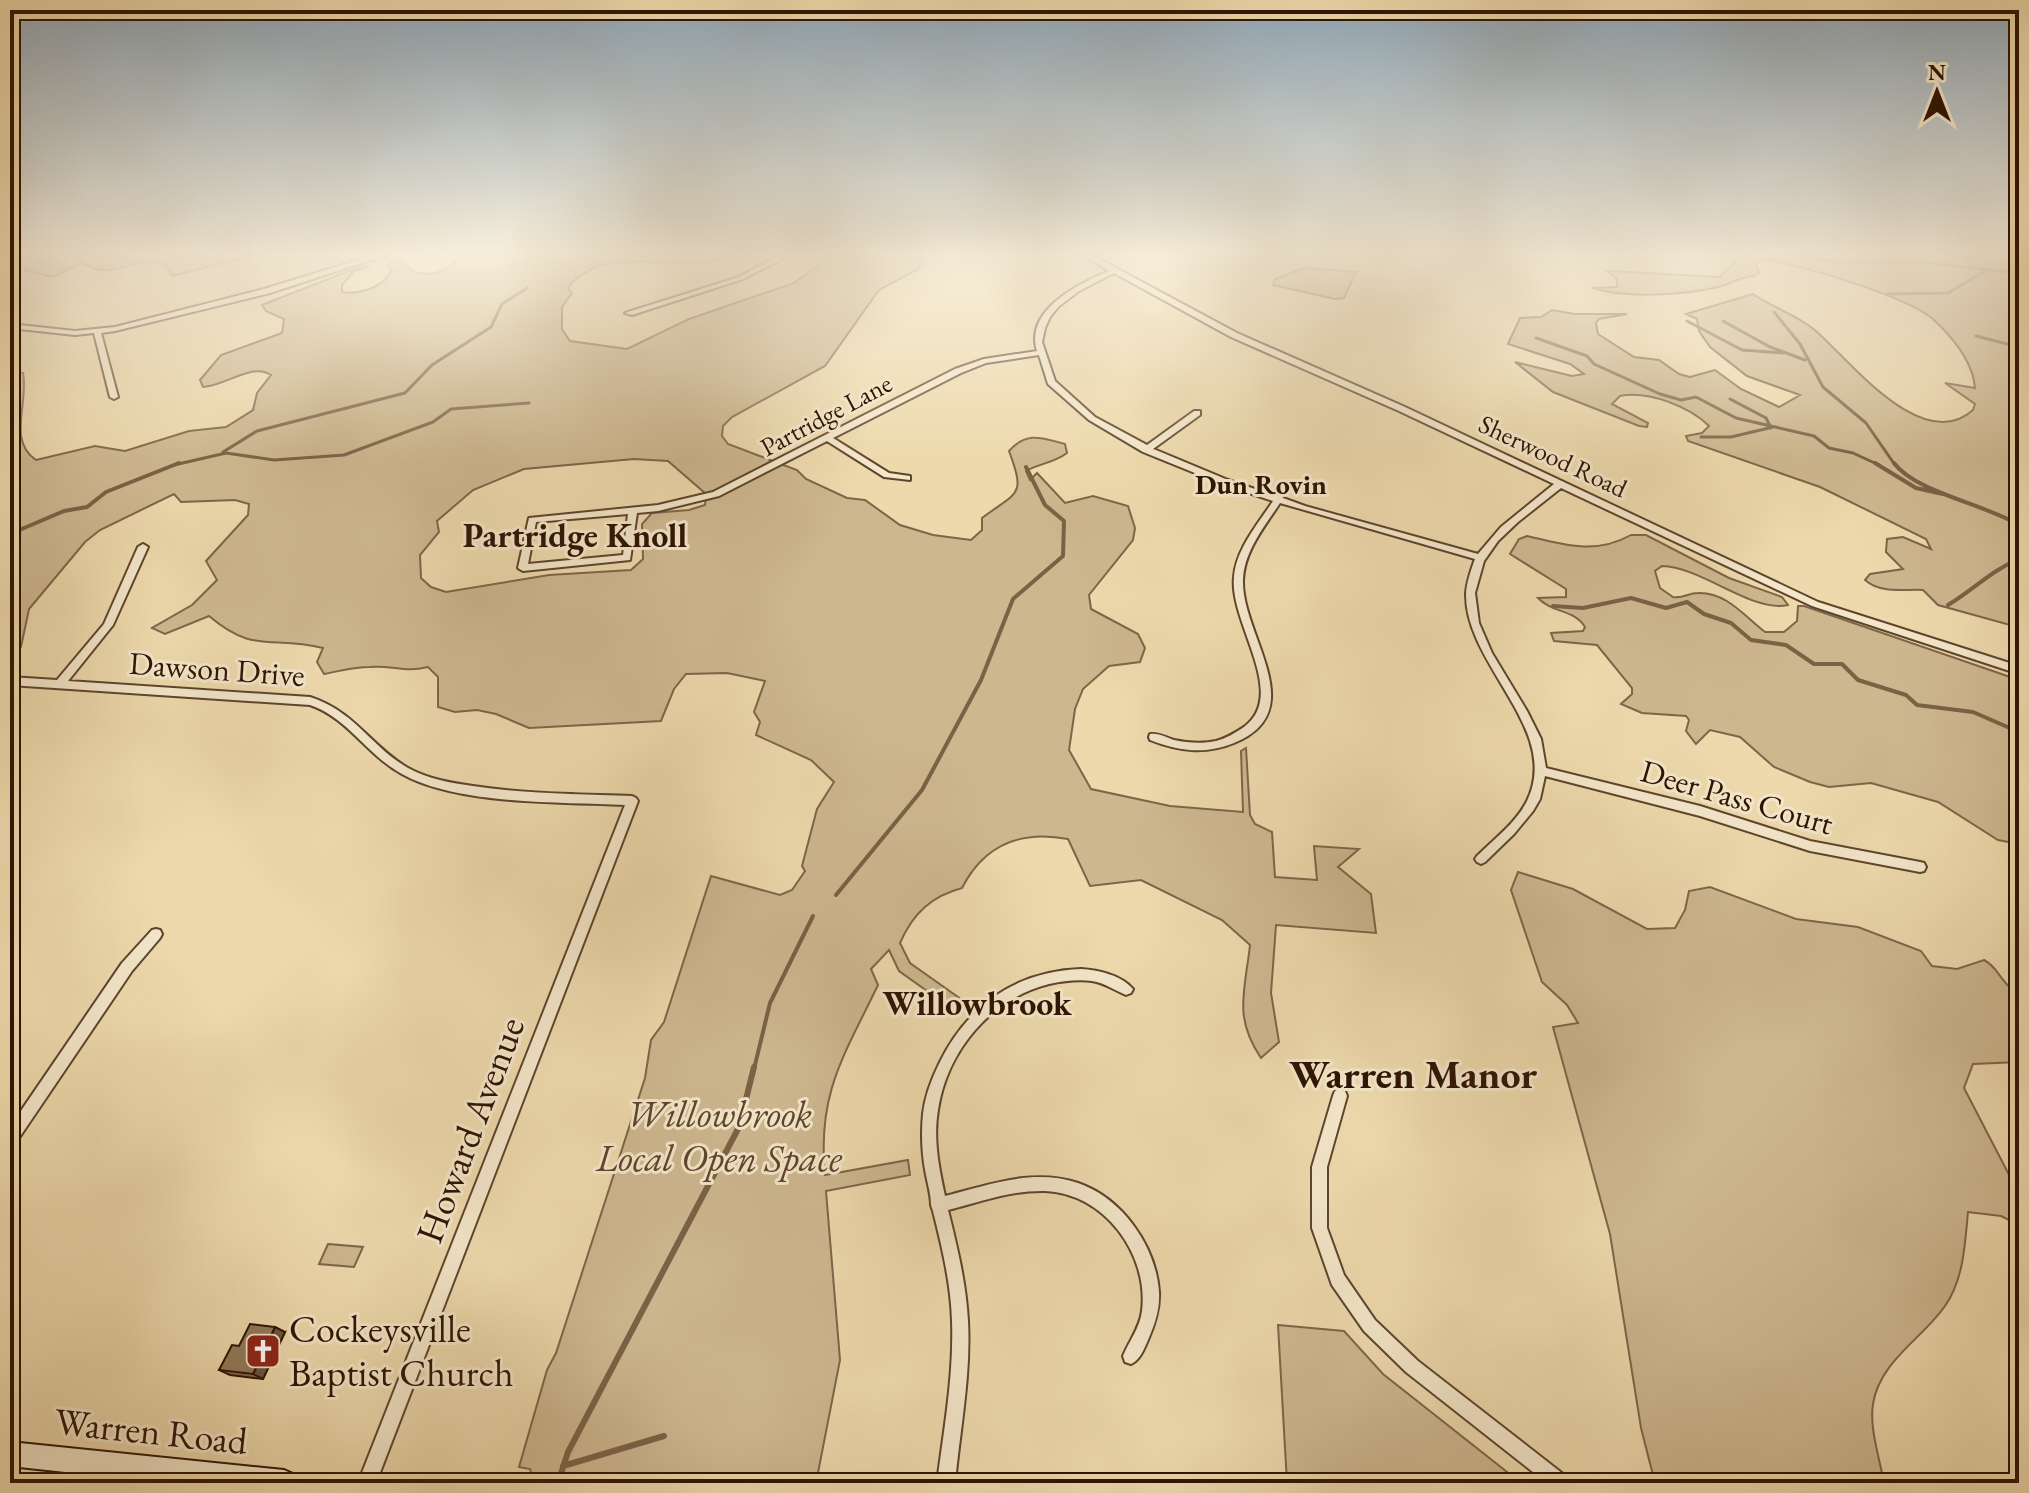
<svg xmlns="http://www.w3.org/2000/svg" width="2029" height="1493" font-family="'EB Garamond',serif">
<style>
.green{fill:#cdb78f;stroke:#7e6549;stroke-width:2;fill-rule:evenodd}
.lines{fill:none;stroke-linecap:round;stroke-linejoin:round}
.stream-far2{stroke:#7a6246;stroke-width:3}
.stream-far1{stroke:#7a6246;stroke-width:4}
.stream{stroke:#7a6246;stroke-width:6}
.street-casing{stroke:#5e442d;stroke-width:4}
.secondary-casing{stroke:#2e1303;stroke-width:4}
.street{fill:#f3e6c9;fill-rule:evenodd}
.secondary{fill:#f3e6c9;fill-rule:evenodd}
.wall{fill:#7d694e;stroke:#2e1303;stroke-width:2}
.shaded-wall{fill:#665540;stroke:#2e1303;stroke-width:2}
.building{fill:#917a5b;stroke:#2e1303;stroke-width:2}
.labels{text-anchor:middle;stroke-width:6;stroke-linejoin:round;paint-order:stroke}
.far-street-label{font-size:26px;fill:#2e1303;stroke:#f3e6c9}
.far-neighbourhood-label{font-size:28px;font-weight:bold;fill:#2e1303;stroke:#f3e6c9}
.street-label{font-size:32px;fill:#2e1303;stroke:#f3e6c9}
.neighbourhood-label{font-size:34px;font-weight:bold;fill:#2e1303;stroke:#f3e6c9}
.near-park-label{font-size:38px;font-style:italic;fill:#5e442d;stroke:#f3e6c9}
.near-street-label{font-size:38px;fill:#2e1303;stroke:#f3e6c9}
.near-poi-label{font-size:38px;fill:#2e1303;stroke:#f3e6c9;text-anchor:start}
.near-neighbourhood-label{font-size:40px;font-weight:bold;fill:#2e1303;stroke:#f3e6c9}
</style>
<rect width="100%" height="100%" fill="#edd9ac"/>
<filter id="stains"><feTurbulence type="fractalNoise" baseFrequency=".0025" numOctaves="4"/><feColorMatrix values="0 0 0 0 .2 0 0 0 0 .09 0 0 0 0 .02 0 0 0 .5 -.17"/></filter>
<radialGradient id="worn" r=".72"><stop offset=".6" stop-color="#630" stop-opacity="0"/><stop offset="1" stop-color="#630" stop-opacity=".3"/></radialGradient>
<path class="green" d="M10,252H266L172,276L167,266C132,251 120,284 82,263L52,277L10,266Z
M463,252H740C692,281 605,237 568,288L572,293L562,307V329L570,341L627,349L689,319L794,283L836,252H921L922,262L918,269L879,290L825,366L732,417L723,426L722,436L728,444L797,470L806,479L847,498L865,500L900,525L933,535L971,540L982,530V518C1018,491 1026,497 1009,451C1027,431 1042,438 1065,444L1067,453C1054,463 1040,463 1026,471L1030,480L1037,473L1065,503L1093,496L1128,506L1135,528L1133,540L1089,595L1091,609L1138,634L1145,648L1140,662L1109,666L1083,689L1075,709L1069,750L1091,789L1170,806L1243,812L1241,751L1246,748L1250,815L1255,824L1272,832L1275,877L1317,880L1314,846L1359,849L1338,867L1371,894L1376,933L1276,925L1271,993L1279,1042L1261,1058C1233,1017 1245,991 1250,945L1222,920L1141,880L1090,886L1068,839C1021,830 984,845 962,888C932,896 913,913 900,943L910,963L968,1004L958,1013L899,971L889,950L871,969L878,985C844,1056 817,1093 825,1175L908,1160L910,1175L826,1191L840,1360L816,1483H534L530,1469L519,1467L547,1370L556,1353L645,1078L651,1040L664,1022L711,876L780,895L792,890L805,871L802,866L817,809L834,782L811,760L756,735L760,722L754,712L765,681L727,673L686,674L674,689L661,721L529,728L496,714L477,710L455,712L438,707V677L428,667C404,673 393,665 370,667C355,667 339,671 324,674L317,662L323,648C271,635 255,655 209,616L165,634L152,628L192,605L217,580L206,561L248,515L249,504L235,500L181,502L174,494L100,530L85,542L29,609L21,647L10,654V371L23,373C29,402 7,441 36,460L95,446L125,451L189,431L226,427L253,410L257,393L271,375C252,362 226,386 203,387L200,380L221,355L282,333L284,319L266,311L262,305L364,265L369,267L354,271L342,285V292C360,295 384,287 392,270L387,265L401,260L412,271C432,278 452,271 463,252ZM634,459L668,461L706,494L705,505L689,510L652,513L642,524L643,559L631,570L549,575L446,592L431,587L421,578L420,555L439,532L437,521L473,490L524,469Z
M1744,252H2019V622L2010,625L1938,605L1923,590C1903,589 1881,594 1865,580L1870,574L1903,569L1886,552L1887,539L1903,537L1931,549L1926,539L1820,487L1688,441L1686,436L1702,433L1709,426C1690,407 1648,390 1620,396L1612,404L1648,423L1647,427L1639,426L1553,392L1515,362L1572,376L1584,374L1570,364L1508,344L1520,318L1541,317L1552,310L1575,314H1627L1599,319L1596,323L1598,334L1634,357L1659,360L1679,374L1690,377L1715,370L1741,389L1779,407L1800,395L1747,376L1710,347L1699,331L1697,319L1686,314L1753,294C1773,308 1800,316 1817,332C1851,362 1923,455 1973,410L1975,404L1945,383L1975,388C1973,362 1953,338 1935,321C1912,298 1795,262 1762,260L1755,262L1759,272L1755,276C1741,276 1731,284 1719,287C1682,295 1628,299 1592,288L1617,287V279L1607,271L1720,277Z
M1304,268L1356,272L1344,298L1335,299L1273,285L1275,279Z
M1631,535H1646L1729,578L1782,597L1788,605C1752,613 1702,567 1662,566L1655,571L1660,588L1673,597C1683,599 1688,593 1698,593C1727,592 1745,617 1765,632H1784L1797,621L1798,606H1804L2019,680V844L1998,840L1938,802L1871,783L1829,787L1810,782L1774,767L1740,737L1710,730L1696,744L1686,731L1689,720L1686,716L1642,713L1621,704L1632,694V688L1597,645L1554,641L1551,633L1583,631L1585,627C1574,609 1552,613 1538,598L1566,597V589L1510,554L1519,539L1527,536C1565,545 1595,555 1631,535Z
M1518,872L1573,889L1647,929L1675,928L1685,910L1689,891L1710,887L1796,919L1858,927L1921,951L1932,966L1957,969L1984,960C1999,967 2002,987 2019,992V1062L1973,1064L1964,1088L2019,1194V1225L2001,1216L1968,1212C1965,1243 1964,1279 1945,1306C1923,1338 1879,1362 1873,1404C1869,1427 1880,1460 1884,1483H1655L1641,1428L1610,1234L1553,1027L1578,1023L1567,1005L1542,982L1511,890Z
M328,1244L363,1247L354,1267L319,1264Z
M1278,1325L1344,1331L1383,1374L1521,1483H1287Z"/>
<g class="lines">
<path class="stream-far2" d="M1799,255L1836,262H1921L2019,273
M1887,294L1948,293L1987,270
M1774,312L1800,344L1823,387L1866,423L1895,465
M1687,321L1742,350L1784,353
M1723,321L1770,347L1805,360
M1976,336L2019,347
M1536,338L1587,356L1594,364L1660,394L1681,400L1696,397L1736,418L1814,436L1829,448L1853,453L1879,465
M1730,399L1766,418L1771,428
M1701,437H1731L1769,428
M223,452L257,431L405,393L432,365L491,327L502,304L527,288
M174,465L226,453L274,460L344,455L433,422L451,409L529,403"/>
<path class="stream-far1" d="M1875,463L1916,488L1943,494
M1894,463C1915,492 1987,505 2019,525
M10,534L64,511L87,507L106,492L179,463
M1948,605C1973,590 1992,570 2019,559
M1553,606L1583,608L1631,598L1666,608L1687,602L1704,614L1731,623L1751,640L1786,645L1814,664H1842L1858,680L1906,695L1917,705L1973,712L2019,732
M836,895L922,790L981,680L1013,599L1063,556L1064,521L1045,505L1026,467
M754,1069L770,1003L813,916"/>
<path class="stream" d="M563,1466L664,1436
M558,1483L568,1452L739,1127L754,1067"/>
<defs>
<path id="street" d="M384,252H395L270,293L115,331L101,333L118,397L114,399L110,397L94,333L75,335L10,328V324L75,331L115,327L264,289Z
M786,252H795L743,279L632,315L625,313L739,277Z
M1077,252H1086L1237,333L1405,407L1818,602L2019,666V674L1812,606L1561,488L1518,522L1498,541L1484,561L1475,593L1479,623L1492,653L1527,711L1541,739L1546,768L1700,806L1810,841L1920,862L1924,863L1926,867L1924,871L1920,872L1810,851L1700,816L1545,776L1540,799L1533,811L1514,834L1485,862L1481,864L1477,862L1475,859L1477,856C1494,839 1516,823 1527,801C1562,730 1466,666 1466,595C1466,584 1471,570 1475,559L1280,503C1265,526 1244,551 1243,580C1241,635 1313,711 1234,743C1205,755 1178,751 1150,740L1149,737L1150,734C1159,733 1165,737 1174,740C1188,743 1202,744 1216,741C1227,738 1235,733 1244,727C1289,694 1229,623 1234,577C1236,549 1258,524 1273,501L1222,484L1143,452L1089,420L1048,384L1039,355L986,363L961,373L833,438L889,473L910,476V480L884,477L827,441L719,496L658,511L637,513L630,560L523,571L518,568L529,518L658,505L713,492L955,369L984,359L1037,351C1024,310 1080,283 1109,271ZM1114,273L1231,337L1399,411L1554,484L1501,527L1478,554L1305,506L1283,498L1282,496H1276L1228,480L1156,450L1153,449L1200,415V411H1194L1147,445L1095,417L1055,381L1042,342L1045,328L1050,317L1058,307L1079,291ZM628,514L623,555L528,564L536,522Z
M143,544L148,547L113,625L68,681L310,697C356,712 370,746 408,768C428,779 451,783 473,786C526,794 579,794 632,796L636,798L638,801L376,1483H358L625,805C561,802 457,805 402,774C367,755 348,718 310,705L10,685V677L57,680L104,624L138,547Z
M156,929L160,930L162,934L160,938L132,971L15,1144L10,1146V1127L122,963L152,930Z
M1081,969C1098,970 1121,975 1133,989L1131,993L1126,995C1114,990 1105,983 1092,981C1078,979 1063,981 1049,984C990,999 947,1051 938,1110C933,1139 939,1168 945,1196C988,1185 1033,1168 1078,1183C1122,1198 1156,1246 1159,1292C1160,1309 1155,1324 1148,1340C1144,1349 1140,1360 1131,1364L1125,1362L1123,1356C1129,1341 1140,1328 1142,1311C1149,1254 1104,1193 1045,1191C1012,1190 980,1202 948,1210C957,1246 966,1283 968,1321C971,1375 960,1429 955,1483H937C944,1429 954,1375 952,1321C951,1284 942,1247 933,1211L931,1205C931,1195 928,1185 926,1175C922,1155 921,1134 923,1114C925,1096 932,1078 940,1062C968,1005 1017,971 1081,969Z
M1340,1089L1345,1091L1347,1096L1327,1167V1228L1344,1275L1375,1320L1418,1361L1567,1477L1570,1483H1547L1406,1372L1364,1331L1332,1285L1312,1228V1167L1333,1096L1335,1091Z"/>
<path id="secondary" d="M10,1442L284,1470L293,1474L297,1483H166L10,1466Z"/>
</defs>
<use href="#street" class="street-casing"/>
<use href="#secondary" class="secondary-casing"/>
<use href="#street" class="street"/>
<use href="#secondary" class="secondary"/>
</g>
<path class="wall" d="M285,1332L263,1379L230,1375L219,1370L239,1346Z"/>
<path class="shaded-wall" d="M275,1327L285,1332L263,1379L253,1374Z"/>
<path class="building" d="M250,1324L275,1327L253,1374L219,1370L232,1345L239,1346Z"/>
<linearGradient id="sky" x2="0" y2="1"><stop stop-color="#90a8b9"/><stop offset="0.55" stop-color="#f7eeda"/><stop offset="1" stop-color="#f7eeda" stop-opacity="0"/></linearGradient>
<rect width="2029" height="461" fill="url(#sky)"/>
<defs>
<symbol id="church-square" viewBox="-11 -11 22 22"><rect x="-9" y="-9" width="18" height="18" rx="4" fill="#8f2418" stroke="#f3e6c9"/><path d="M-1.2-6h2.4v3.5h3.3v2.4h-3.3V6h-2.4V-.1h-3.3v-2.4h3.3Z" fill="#fff"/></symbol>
</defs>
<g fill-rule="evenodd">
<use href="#church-square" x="243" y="1331" width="40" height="40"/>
</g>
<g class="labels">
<g class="far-street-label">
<text transform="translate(826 415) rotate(-28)" y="9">Partridge Lane</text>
<text transform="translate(1553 456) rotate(25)" y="9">Sherwood Road</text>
</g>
<g class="far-neighbourhood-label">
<text x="1261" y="494">Dun Rovin</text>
</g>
<g class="street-label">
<text transform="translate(217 669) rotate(4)" y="11">Dawson Drive</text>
<text transform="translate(1737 797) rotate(16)" y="11">Deer Pass Court</text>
</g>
<g class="neighbourhood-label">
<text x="575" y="547">Partridge Knoll</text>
<text x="977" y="1015">Willowbrook</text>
</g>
<g class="near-park-label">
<text x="719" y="1127">Willowbrook<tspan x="719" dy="44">Local Open Space</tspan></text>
</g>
<g class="near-street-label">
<text transform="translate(470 1130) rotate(-69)" y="13">Howard Avenue</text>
<text transform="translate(151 1431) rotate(6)" y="13">Warren Road</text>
</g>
<g class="near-poi-label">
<text x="289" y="1342">Cockeysville<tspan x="289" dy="44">Baptist Church</tspan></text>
</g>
<g class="near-neighbourhood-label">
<text x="1413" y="1088">Warren Manor</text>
</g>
</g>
<rect width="2029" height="1493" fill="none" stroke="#edd9ac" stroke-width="40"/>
<rect x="12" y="12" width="2005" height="1469" fill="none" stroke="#2e1303" stroke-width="4"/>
<rect x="20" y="20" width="1989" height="1453" fill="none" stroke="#2e1303" stroke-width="2"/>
<g transform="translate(1937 92)" stroke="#f3e6c9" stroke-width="6" paint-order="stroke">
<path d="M0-6L14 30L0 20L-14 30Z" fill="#2e1303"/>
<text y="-12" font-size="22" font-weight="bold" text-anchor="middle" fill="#2e1303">N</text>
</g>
<rect width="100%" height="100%" filter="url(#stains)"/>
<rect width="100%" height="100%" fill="url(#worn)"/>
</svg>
